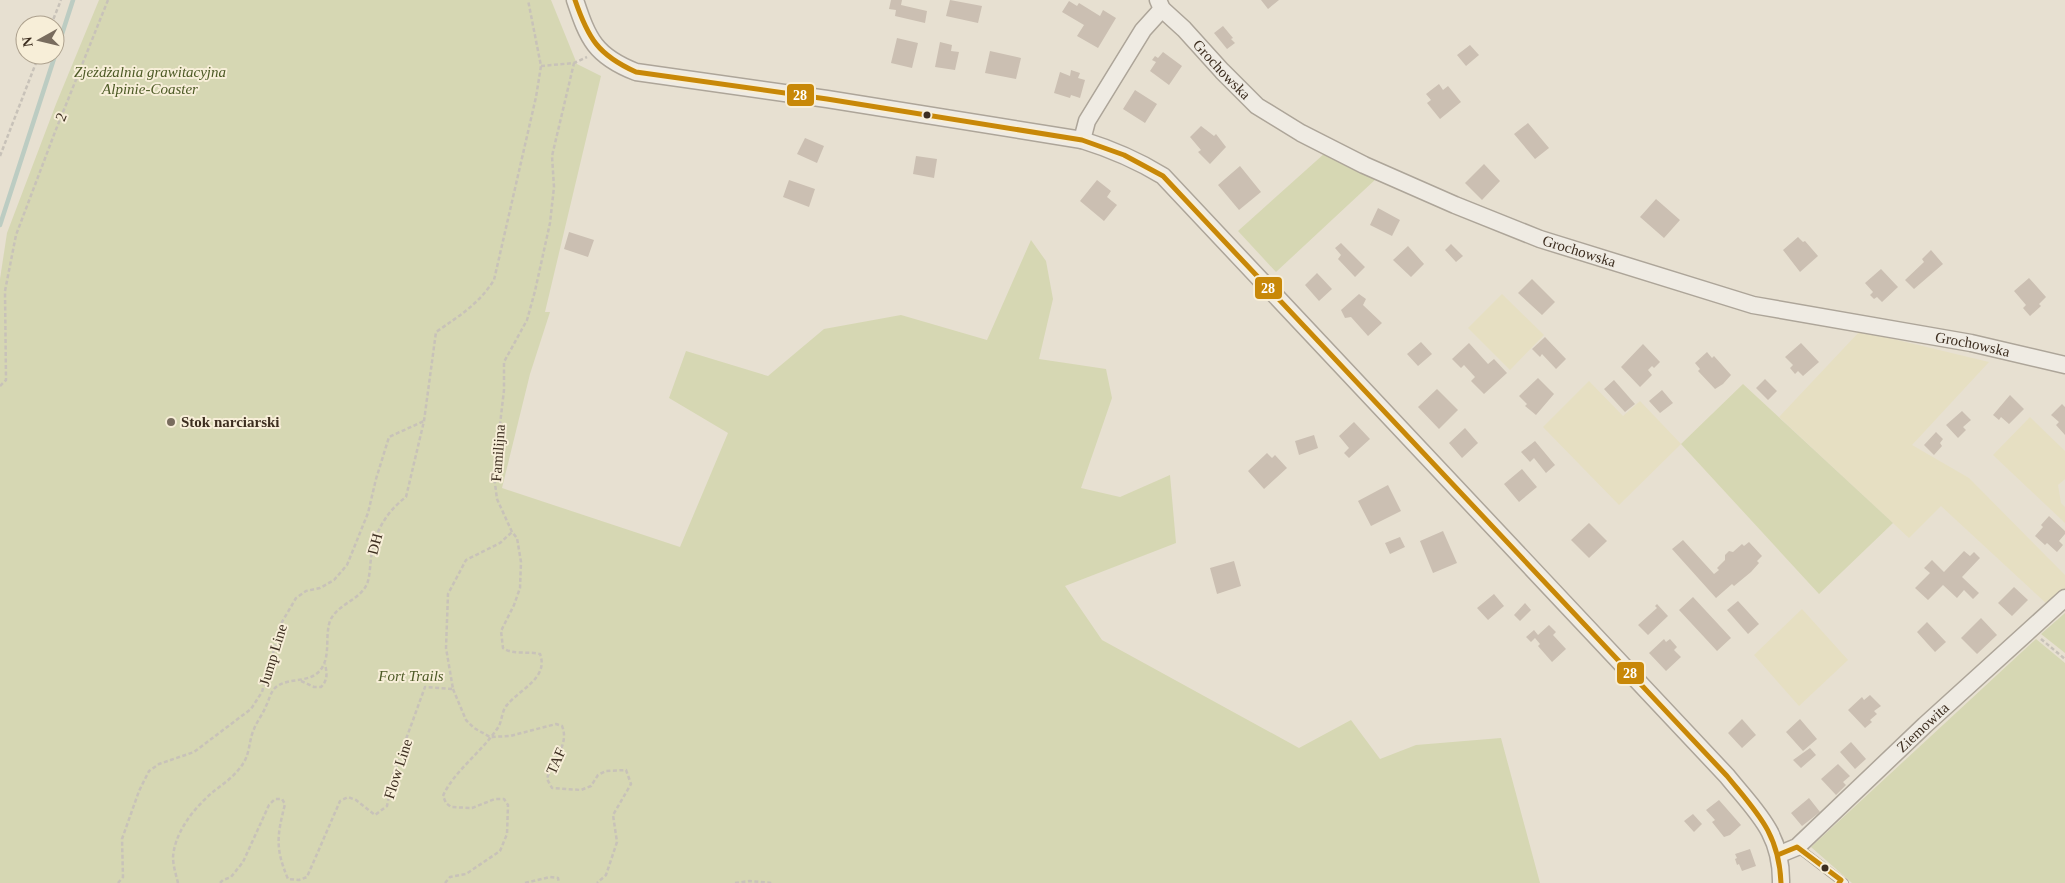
<svg xmlns="http://www.w3.org/2000/svg" width="2065" height="883" font-family="'Times New Roman',serif">
<style>
.farmland{fill:#e6dfc2}
.green{fill:#d6d7b3}
.lines{fill:none;stroke-linecap:round;stroke-linejoin:round}
.stream{stroke:#bcccc2;stroke-width:4.5}
.building{fill:#cbbfb2}
.lane-casing{stroke:#ada599;stroke-width:10}
.street-casing{stroke:#ada599;stroke-width:19}
.path{stroke:#c8c2b9;stroke-width:2.5;stroke-dasharray:4 2.5;stroke-linecap:butt}
.lane{stroke:#efebe3;stroke-width:8}
.street{stroke:#efebe3;stroke-width:16}
.bus-1-casing{stroke:#f7eed8;stroke-width:9}
.bus-1{stroke:#c88808;stroke-width:5}
.bus-dot{fill:#3d2e20;stroke:#f7eed8;stroke-width:2}
.poi-dot{fill:#786c5e;stroke:#f7eed8;stroke-width:2}
.labels{text-anchor:middle;stroke-width:4;stroke-linejoin:round;paint-order:stroke}
.street-label{font-size:15px;fill:#3d2e20;stroke:#f7eed8}
.park-label{font-size:15px;font-style:italic;fill:#4d5a26;stroke:#f7eed8}
.poi-label{font-size:15px;font-weight:bold;fill:#3d2e20;stroke:#f7eed8;text-anchor:start}
.line-badge{stroke:#f7eed8;stroke-width:2}
.badge-label{font-size:14px;text-anchor:middle;font-weight:bold;fill:#fff}
</style>
<rect width="100%" height="100%" fill="#e7e0d1"/>
<path class="farmland" d="M1502,294L1544,335L1510,370L1468,328Z
M1860,331L1989,362L1912,445L1969,478L2065,575V588L2048,605L1941,506L1909,538L1779,417Z
M1589,381L1623,416L1640,401L1681,444L1619,505L1543,427Z
M2030,417L2065,451V479L2058,485L2061,503L2065,507V523L1993,455Z
M1802,609L1848,660L1799,706L1754,655Z"/>
<path class="green" d="M99,0H551L577,64L601,76L545,312H550L530,374L502,488L680,547L728,433L669,398L686,351L768,376L824,329L901,315L987,340L1031,240L1046,261L1053,299L1039,359L1106,369L1112,398L1081,488L1120,497L1170,475L1176,543L1065,586L1102,640L1299,748L1351,720L1380,759L1416,745L1501,738L1540,883H0V279L7,233L56,104Z
M1325,153L1377,178L1276,272L1238,231Z
M1743,384L1893,523L1819,594L1681,444Z
M2065,613V653L2041,634Z
M2036,639L2065,663V883H1852L1811,847Z"/>
<g class="lines">
<path class="stream" d="M0,225L73,0"/>
</g>
<path class="building" d="M891,0H902L901,5L927,11L925,23L895,16L896,10L889,9Z
M950,0L982,6L978,23L946,16Z
M1261,0H1279L1268,9Z
M1069,1L1077,6L1079,3L1100,16L1103,10L1116,18L1098,48L1077,36L1084,25L1062,12Z
M1223,26L1233,38L1231,39L1235,43L1227,49L1214,33Z
M897,38L918,43L912,68L891,63Z
M940,42L952,45L951,51L959,52L955,70L935,67Z
M1470,45L1479,55L1466,66L1457,55Z
M990,51L1021,58L1016,79L985,73Z
M1163,52L1182,66L1169,85L1150,71L1156,62L1152,60L1155,56L1158,58Z
M1071,70L1080,73L1078,78L1085,80L1080,98L1071,95L1070,98L1054,93L1060,72L1070,76Z
M1439,84L1443,90L1448,86L1461,102L1440,119L1427,103L1431,100L1426,94Z
M1135,90L1157,104L1145,123L1123,109Z
M1528,123L1549,148L1535,159L1514,134Z
M1201,126L1214,136L1216,134L1226,147L1210,164L1198,152L1201,150L1190,137Z
M805,138L824,146L817,163L797,154Z
M916,156L937,159L934,178L913,174Z
M1484,164L1500,181L1482,200L1465,183Z
M1240,166L1261,192L1239,210L1218,185Z
M789,180L815,189L809,207L783,197Z
M1097,180L1111,191L1107,197L1117,205L1104,221L1080,201Z
M1656,199L1680,220L1664,238L1640,217Z
M1378,208L1400,220L1392,236L1370,225Z
M569,232L594,240L588,257L564,249Z
M1798,237L1803,242L1805,241L1818,256L1800,272L1783,250Z
M1341,243L1365,267L1355,277L1338,259L1341,255L1335,248Z
M1451,244L1463,256L1456,262L1445,250Z
M1408,246L1424,264L1411,277L1393,260Z
M1931,250L1943,264L1914,289L1905,280L1924,262L1922,259Z
M1881,269L1898,287L1882,302L1877,297L1874,299L1870,295L1873,292L1865,283Z
M1317,273L1332,289L1319,301L1305,285Z
M2029,278L2046,297L2039,304L2041,306L2030,316L2023,308L2026,305L2014,291Z
M1532,279L1555,302L1542,315L1518,293Z
M1359,294L1366,299L1363,305L1382,323L1368,336L1351,317L1345,318L1341,310Z
M1545,337L1566,359L1556,369L1542,354L1540,357L1532,349Z
M1421,342L1432,354L1418,366L1407,354Z
M1469,343L1488,364L1494,359L1507,373L1484,394L1471,381L1475,377L1464,365L1461,368L1452,359Z
M1801,343L1819,362L1803,376L1798,371L1795,374L1790,368L1793,365L1785,357Z
M1643,344L1660,362L1654,368L1652,366L1648,370L1652,375L1640,387L1621,367Z
M1707,352L1712,358L1714,356L1731,375L1723,384L1715,389L1698,371L1700,369L1695,363Z
M1538,378L1554,394L1536,415L1525,406L1527,404L1519,396Z
M1765,379L1777,391L1768,400L1756,388Z
M1614,380L1635,404L1625,412L1604,389Z
M1437,389L1458,410L1439,429L1418,407Z
M1662,390L1673,403L1660,413L1649,401Z
M2010,395L2024,409L2009,424L2001,417L1999,420L1993,415Z
M2062,404L2065,407V435L2056,425L2059,422L2051,415Z
M1962,411L1971,420L1963,427L1966,430L1958,438L1946,425Z
M1354,422L1370,439L1349,458L1344,453L1349,448L1339,436Z
M1465,428L1478,443L1462,458L1449,443Z
M1936,432L1943,439L1940,443L1942,446L1934,455L1924,445Z
M1314,435L1318,448L1299,455L1295,441Z
M1535,441L1555,465L1546,473L1534,458L1530,462L1521,452Z
M1267,453L1272,458L1275,455L1287,468L1264,489L1248,471Z
M1522,469L1537,487L1519,502L1504,484Z
M1388,485L1401,511L1371,526L1358,501Z
M2049,516L2065,531V534L2059,541L2063,545L2057,552L2047,543L2045,545L2035,536L2043,527L2041,525Z
M1589,523L1607,541L1589,558L1571,540Z
M1443,531L1457,563L1433,573L1420,541Z
M1400,537L1405,547L1390,554L1385,543Z
M1683,540L1714,574L1719,570L1717,568L1725,560V555L1729,551L1733,552L1742,544L1744,546L1749,542L1762,556L1757,561L1759,563L1751,572L1734,586L1732,584L1716,598L1672,549Z
M1964,551L1970,556L1974,552L1980,558L1962,577L1979,593L1973,599L1964,590L1957,598L1943,585L1928,600L1915,588L1930,573L1924,568L1932,560L1944,572Z
M1234,561L1241,586L1217,594L1210,568Z
M2014,587L2028,600L2012,616L1998,603Z
M1494,594L1504,606L1488,620L1477,608Z
M1693,597L1731,638L1717,651L1679,610Z
M1738,601L1759,624L1748,634L1727,610Z
M1525,603L1531,610L1520,621L1514,615Z
M1657,604L1668,616L1648,635L1638,625L1657,608L1655,606Z
M1981,618L1997,635L1977,654L1961,638Z
M1927,622L1946,642L1935,652L1917,632Z
M1549,625L1556,632L1553,635L1566,649L1552,662L1538,646L1540,644L1535,638L1531,642L1526,637L1534,630L1538,635Z
M1664,639L1666,642L1670,639L1677,647L1674,650L1681,657L1666,671L1649,653Z
M1870,695L1881,706L1874,711L1877,714L1870,720L1872,722L1865,728L1848,710L1862,697L1864,700Z
M1742,719L1756,735L1742,748L1728,733Z
M1800,719L1817,739L1803,751L1786,732Z
M1851,742L1866,759L1855,769L1840,752Z
M1810,748L1816,755L1801,768L1793,760Z
M1838,764L1850,776L1843,782L1846,785L1836,795L1821,779Z
M1809,798L1820,812L1802,826L1791,813Z
M1719,800L1741,825L1730,835L1724,837L1712,822L1715,820L1706,810Z
M1693,814L1702,824L1694,832L1684,821Z
M1750,849L1756,866L1742,871L1739,864L1737,865L1735,859L1737,858L1735,854Z"/>
<g class="lines">
<defs>
<path id="lane" d="M1797,847L1844,883"/>
<g id="street">
<path d="M575,0C588,39 595,56 636,72L827,99L1082,140C1111,149 1137,160 1163,176L1727,776C1756,812 1782,833 1781,883"/>
<path id="s1" d="M1158,0L1162,9L1184,29L1222,71L1257,106L1301,133L1364,165L1455,205L1540,239L1753,305L1971,343L2065,365"/>
<path d="M1082,140L1087,121L1143,30L1162,9"/>
<path id="s2" d="M1780,854L1797,847L1925,725L2065,598"/>
</g>
</defs>
<use href="#lane" class="lane-casing"/>
<use href="#street" class="street-casing"/>
<path class="path" d="M51,25L61,0
M541,66L574,63L587,57
M0,156L39,55
M0,386L6,380L5,291L16,235L55,132L108,0
M2041,639L2065,659
M301,681L314,687H321C328,680 327,673 325,664
M453,689L466,720L474,728L490,737L510,736L556,724L562,726C570,745 552,760 547,779L552,788L581,790L591,786L598,775L606,771L626,770L631,784L613,815L617,842L606,875L597,883
M118,883L123,877L122,839L139,791L149,771L159,764L194,752L251,709L262,692L282,622L296,598L306,591L320,588L334,580L347,565L368,513L376,479L389,437L424,421
M178,883C176,875 173,865 173,857C175,831 195,807 214,791C225,783 237,774 244,762C250,752 249,740 254,729C257,721 263,714 266,706C269,700 270,694 274,689C287,675 313,686 323,666C330,653 325,635 330,621C337,604 359,601 367,584C370,576 370,566 371,558C374,533 386,512 406,497L424,421L436,332C459,316 479,304 494,280L536,97L541,66L528,0
M220,883L223,880L231,877L243,862L269,805L275,799H282L285,804C277,836 275,848 288,879L299,880L307,877L340,801L348,797L356,800L375,815L387,806L393,775L425,687L453,689L446,648L448,594L466,560L500,543L512,532
M445,883L450,877L466,874L500,851L507,834L508,805L504,799H495L472,808L451,807L446,803L443,796C453,772 484,750 499,726C502,720 502,710 507,705C520,689 549,678 540,654C528,651 512,655 503,648L501,631L514,605L520,588L521,562L517,538L512,532L497,499L494,476L504,390V362L527,320L535,291L550,223L554,187L552,156L574,63
M525,883L550,877L558,878L559,883
M735,883L750,881L772,883"/>
<use href="#lane" class="lane"/>
<use href="#street" class="street"/>
<defs>
<path id="bus-1" d="M575,0C588,38 598,55 636,72L827,99L1082,140L1124,155L1163,176L1727,776C1757,813 1779,833 1781,883
M1780,854L1797,847L1841,880L1839,883"/>
</defs>
<use href="#bus-1" class="bus-1-casing"/>
<use href="#bus-1" class="bus-1"/>
</g>
<g class="bus-dot">
<circle cx="927" cy="115" r="4.5"/>
<circle cx="1825" cy="868" r="4.5"/>
</g>
<circle class="poi-dot" cx="171" cy="422" r="5"/>
<g class="labels">
<g class="street-label">
<text dy="5" stroke="none"><textPath href="#s1" startOffset="95">Grochowska</textPath></text>
<text transform="translate(61 117) rotate(-68)" y="5">2</text>
<text dy="5" stroke="none"><textPath href="#s1" startOffset="500">Grochowska</textPath></text>
<text dy="5" stroke="none"><textPath href="#s1" startOffset="905">Grochowska</textPath></text>
<text transform="translate(498 453) rotate(-86)" y="5">Familijna</text>
<text transform="translate(375 544) rotate(-75)" y="5">DH</text>
<text transform="translate(273 655) rotate(-73)" y="5">Jump Line</text>
<text dy="5" stroke="none"><textPath href="#s2" startOffset="192">Ziemowita</textPath></text>
<text transform="translate(556 761) rotate(-66)" y="5">TAF</text>
<text transform="translate(398 769) rotate(-72)" y="5">Flow Line</text>
</g>
<g class="park-label">
<text x="150" y="77">Zjeżdżalnia grawitacyjna<tspan x="150" dy="17">Alpinie-Coaster</tspan></text>
<text x="411" y="681">Fort Trails</text>
</g>
<g class="poi-label">
<text x="181" y="427">Stok narciarski</text>
</g>
</g>
<g class="line-badge">
<rect x="786" y="83" width="29" height="24" rx="5" fill="#c88808"/>
<rect x="1254" y="276" width="29" height="24" rx="5" fill="#c88808"/>
<rect x="1616" y="661" width="29" height="24" rx="5" fill="#c88808"/>
</g>
<g class="badge-label">
<text x="800" y="100">28</text>
<text x="1268" y="293">28</text>
<text x="1630" y="678">28</text>
</g>
<g transform="translate(40 40) rotate(262)"><circle r="24" fill="#f7eed8" stroke="#ada18e"/>
<path d="M0-4L9 19L0 12L-9 19Z" fill="#786c5e"/>
<text y="-8" font-size="14" font-weight="bold" text-anchor="middle" fill="#3d2e20">N</text>
</g>
</svg>
